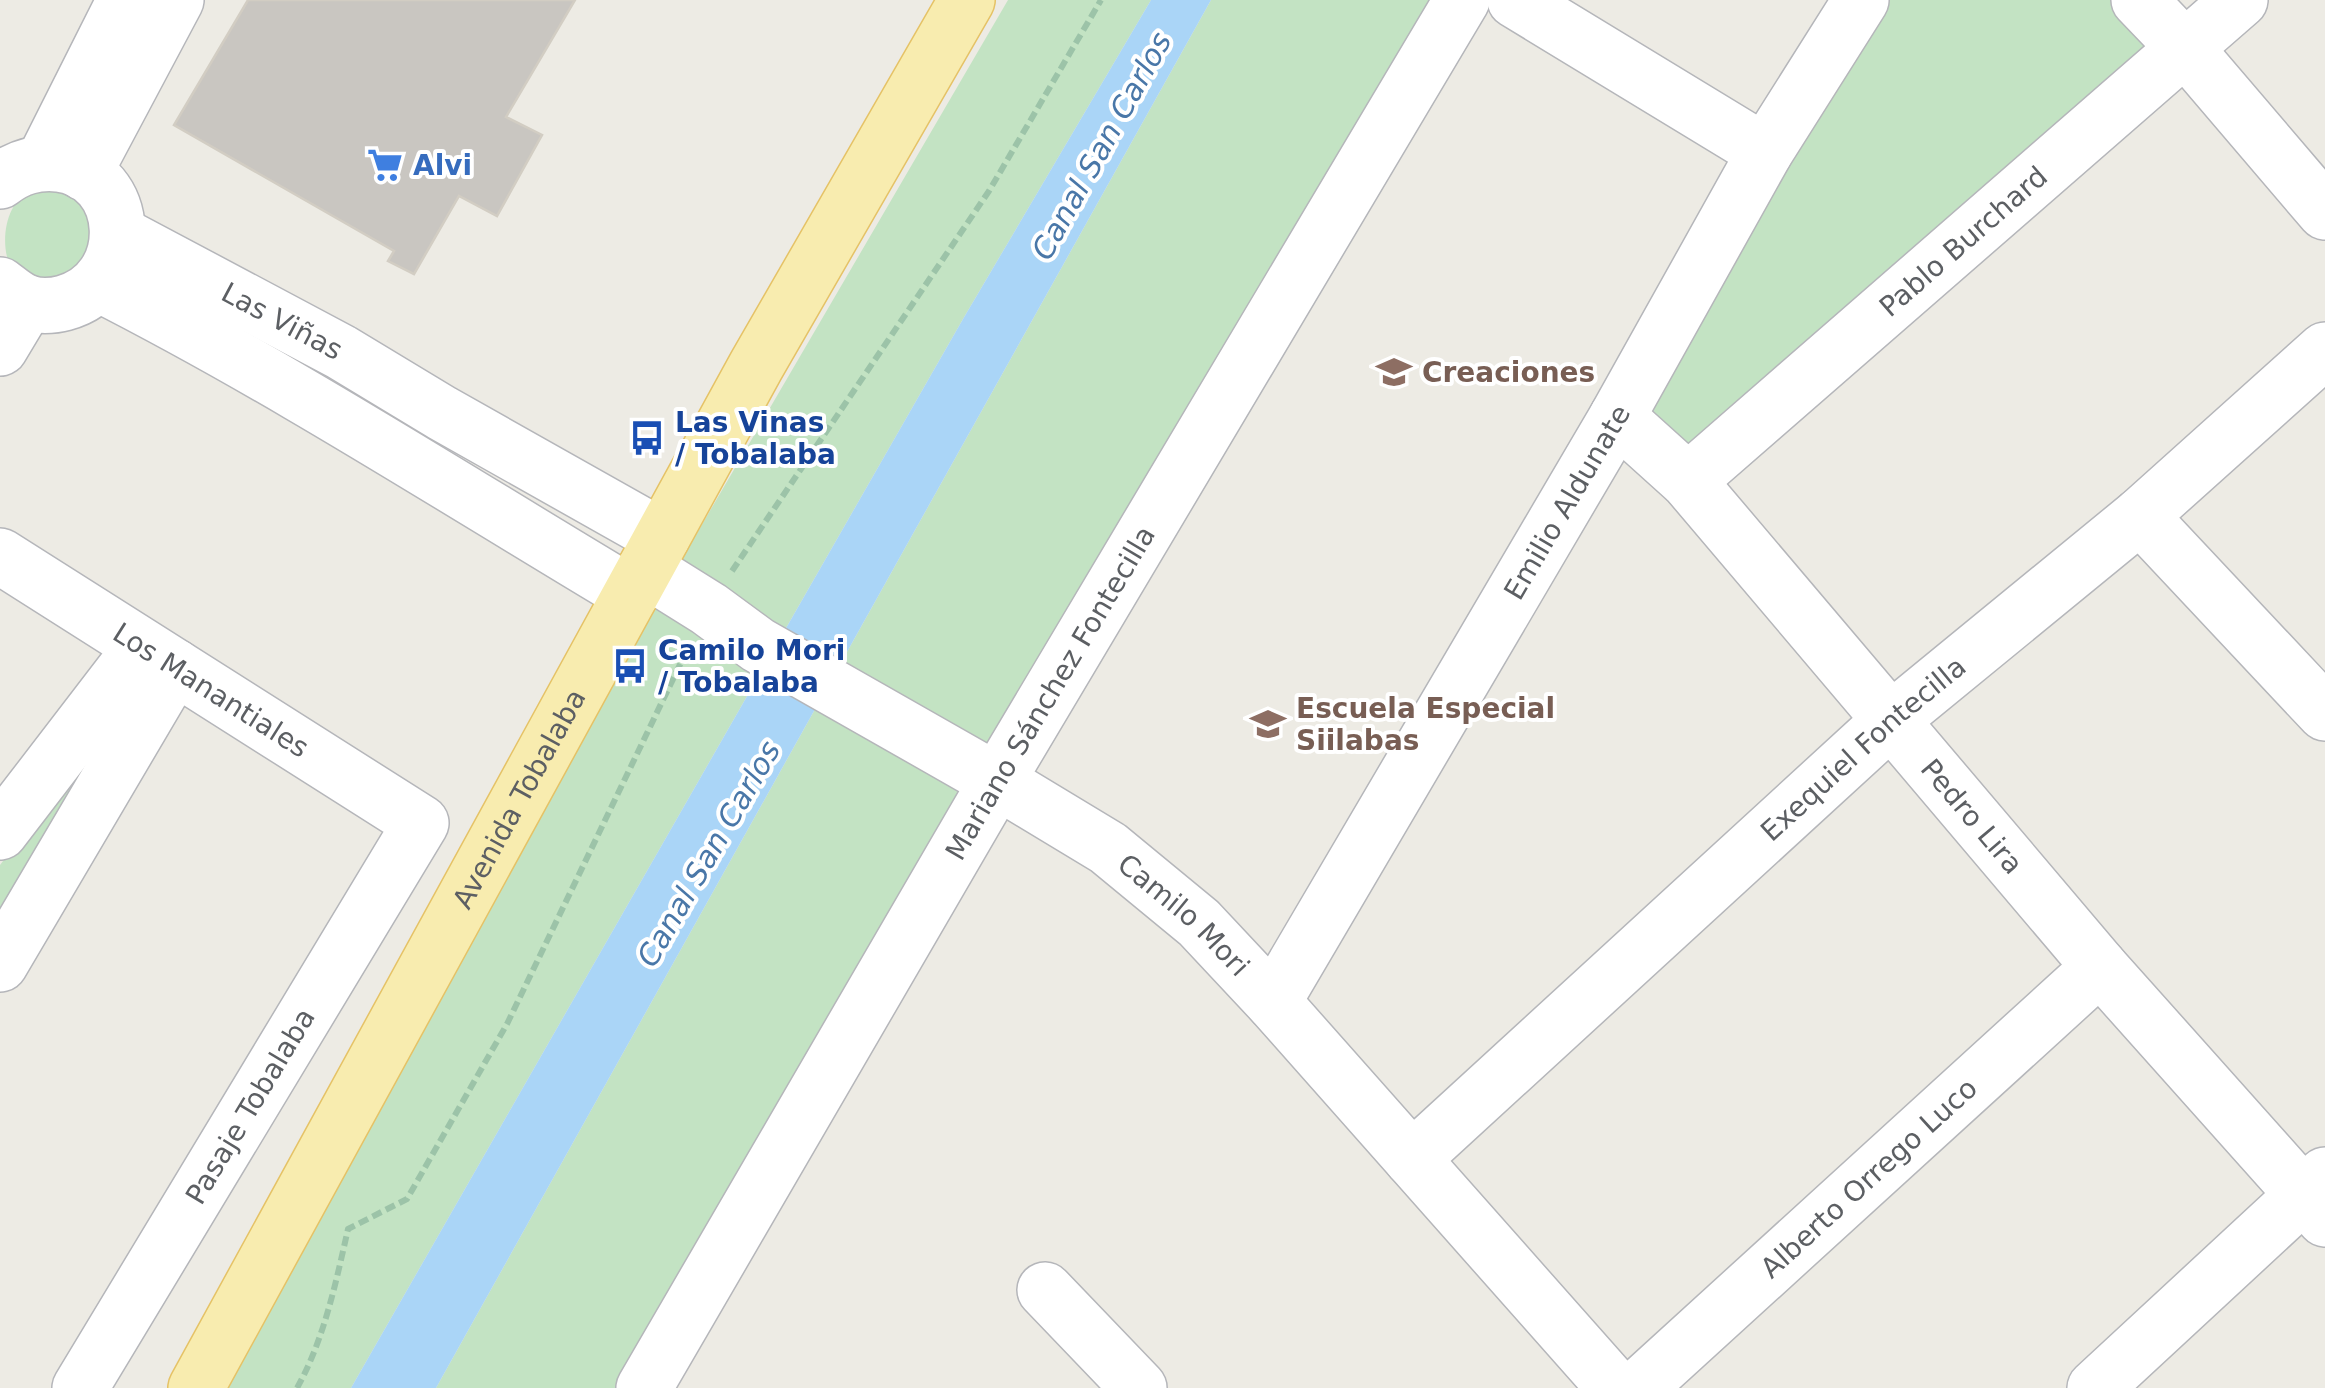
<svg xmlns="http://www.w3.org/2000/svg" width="2325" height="1388" font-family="'DejaVu Sans',sans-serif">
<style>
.green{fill:#c3e3c3}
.water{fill:#aad5f7}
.building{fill:#c9c6c1;stroke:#d2cdc3;stroke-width:2.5}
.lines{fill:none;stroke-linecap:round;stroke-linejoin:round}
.minor-casing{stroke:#b5b6ba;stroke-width:58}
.major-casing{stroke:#e5c266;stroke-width:58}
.path{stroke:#9cc3a8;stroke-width:6;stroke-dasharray:10 5;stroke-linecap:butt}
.minor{stroke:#fff;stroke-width:55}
.major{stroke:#f8ecaf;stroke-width:55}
.labels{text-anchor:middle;stroke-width:8;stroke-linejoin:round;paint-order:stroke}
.shop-label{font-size:28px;font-weight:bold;fill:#366cbe;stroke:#fff;text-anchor:start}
.street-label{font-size:28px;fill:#5c5f63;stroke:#fff}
.education-label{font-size:28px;font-weight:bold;fill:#785e54;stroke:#fff;text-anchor:start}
.transit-label{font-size:28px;font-weight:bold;fill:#164399;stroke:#fff;text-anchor:start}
.water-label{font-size:30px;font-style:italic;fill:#4977a8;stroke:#fff}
</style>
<rect width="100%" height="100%" fill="#edebe4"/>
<path class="green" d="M1008,0H1151L963,319L351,1388H203L512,850Z
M1211,0H1429L992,750L626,1388H436Z
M1861,0H2139L2185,48L1688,481L1617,417Z
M66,189L93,211L94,261L42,287C32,279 18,272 9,263C0,241 6,197 34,191C43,188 56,190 66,189Z
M145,674L0,925V865Z"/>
<path class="water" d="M1151,0H1211L436,1388H351L963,319Z"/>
<path class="building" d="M248,0H575L506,117L542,135L497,216L459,196L414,274L388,261L394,251L174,125Z"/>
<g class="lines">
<defs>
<g id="minor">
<path d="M1515,0L1765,152"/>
<path d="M2139,0L2185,48L2325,212"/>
<path d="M43,163L125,0"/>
<path d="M84,173L176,0"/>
<path d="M0,181C18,167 36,162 58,164C134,173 138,283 64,303C53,306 37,307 26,302C17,299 8,291 0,285"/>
<path id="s1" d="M119,234L341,352L442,413L662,537"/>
<path d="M99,284C282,377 455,489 631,594"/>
<path d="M0,348L27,303"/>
<path id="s2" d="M1617,417L1688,481L2100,967L2325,1219"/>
<path id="s3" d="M1688,481L2240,0"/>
<path d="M2140,516L2325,713"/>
<path id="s4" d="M0,556L421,823L80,1388"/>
<path id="s5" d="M645,569L709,609L758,645L997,781L1108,848L1199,923L1273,1002L1615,1388"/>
<path d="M0,832L142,647"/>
<path d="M0,964L175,667"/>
<path id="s6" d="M1273,1002L1617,417L1765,152L1861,0"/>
<path id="s7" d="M1412,1159L1891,720L2140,516L2325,350"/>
<path d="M1045,1290L1139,1388"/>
<path id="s8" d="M644,1388L997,781L1462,0"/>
<path id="s9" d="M1638,1388L2100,967"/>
<path d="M2095,1388L2325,1175"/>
</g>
<g id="major">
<path id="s10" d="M196,1388L756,366L967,0"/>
</g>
</defs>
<use href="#minor" class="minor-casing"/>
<use href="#major" class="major-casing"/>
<path class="path" d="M732,571L989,191L1101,0
M297,1388C324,1340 336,1282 348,1229L407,1199L507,1024L687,650"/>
<use href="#minor" class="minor"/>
<use href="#major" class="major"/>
</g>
<defs>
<symbol id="supermarket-bare" viewBox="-9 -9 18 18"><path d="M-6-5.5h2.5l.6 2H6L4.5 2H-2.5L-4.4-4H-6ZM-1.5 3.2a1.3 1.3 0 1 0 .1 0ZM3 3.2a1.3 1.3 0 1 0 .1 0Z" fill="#3f7fe0" stroke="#fff" stroke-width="2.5" paint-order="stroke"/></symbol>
<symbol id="school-bare" viewBox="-9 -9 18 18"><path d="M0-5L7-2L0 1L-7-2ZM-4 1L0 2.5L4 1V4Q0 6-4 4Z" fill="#8d6e63" stroke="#fff" stroke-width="2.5" paint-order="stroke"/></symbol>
<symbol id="bus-bare" viewBox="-9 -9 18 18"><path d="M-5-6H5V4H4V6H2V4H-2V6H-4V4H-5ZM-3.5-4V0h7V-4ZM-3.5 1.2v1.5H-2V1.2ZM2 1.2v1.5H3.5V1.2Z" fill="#1a4fb4" stroke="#fff" stroke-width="2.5" paint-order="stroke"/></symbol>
</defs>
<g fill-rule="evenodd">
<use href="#supermarket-bare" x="360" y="140" width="50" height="50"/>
<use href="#school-bare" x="1369" y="347" width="50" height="50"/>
<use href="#bus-bare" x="622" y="413" width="50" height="50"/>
<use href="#bus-bare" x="605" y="641" width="50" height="50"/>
<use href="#school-bare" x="1243" y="699" width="50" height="50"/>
</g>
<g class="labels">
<g class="shop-label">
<text x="413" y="175">Alvi</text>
</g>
<g class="street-label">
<text dy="10" stroke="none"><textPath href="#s3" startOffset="365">Pablo Burchard</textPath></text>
<text dy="10" stroke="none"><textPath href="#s1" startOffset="185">Las Viñas</textPath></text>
<text dy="10" stroke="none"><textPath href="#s6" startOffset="580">Emilio Aldunate</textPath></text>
<text dy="10" stroke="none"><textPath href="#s4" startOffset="250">Los Manantiales</textPath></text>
<text dy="10" stroke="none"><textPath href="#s8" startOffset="805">Mariano Sánchez Fontecilla</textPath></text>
<text dy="10" stroke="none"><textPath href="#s7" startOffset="610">Exequiel Fontecilla</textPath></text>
<text dy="10" stroke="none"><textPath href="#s10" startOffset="672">Avenida Tobalaba</textPath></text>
<text dy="10" stroke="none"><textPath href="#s2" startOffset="535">Pedro Lira</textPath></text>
<text dy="10" stroke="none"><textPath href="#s5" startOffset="642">Camilo Mori</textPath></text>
<text transform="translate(250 1106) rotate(-59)" y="10">Pasaje Tobalaba</text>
<text dy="10" stroke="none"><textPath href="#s9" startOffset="312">Alberto Orrego Luco</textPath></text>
</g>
<g class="education-label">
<text x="1422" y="382">Creaciones</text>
<text x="1296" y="718">Escuela Especial<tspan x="1296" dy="32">Siilabas</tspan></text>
</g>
<g class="transit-label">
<text x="675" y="432">Las Vinas<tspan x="675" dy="32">/ Tobalaba</tspan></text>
<text x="658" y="660">Camilo Mori<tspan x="658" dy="32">/ Tobalaba</tspan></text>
</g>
<g class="water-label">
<text transform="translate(1102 146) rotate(-61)" y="10">Canal San Carlos</text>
<text transform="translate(709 854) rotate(-60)" y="10">Canal San Carlos</text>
</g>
</g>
</svg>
